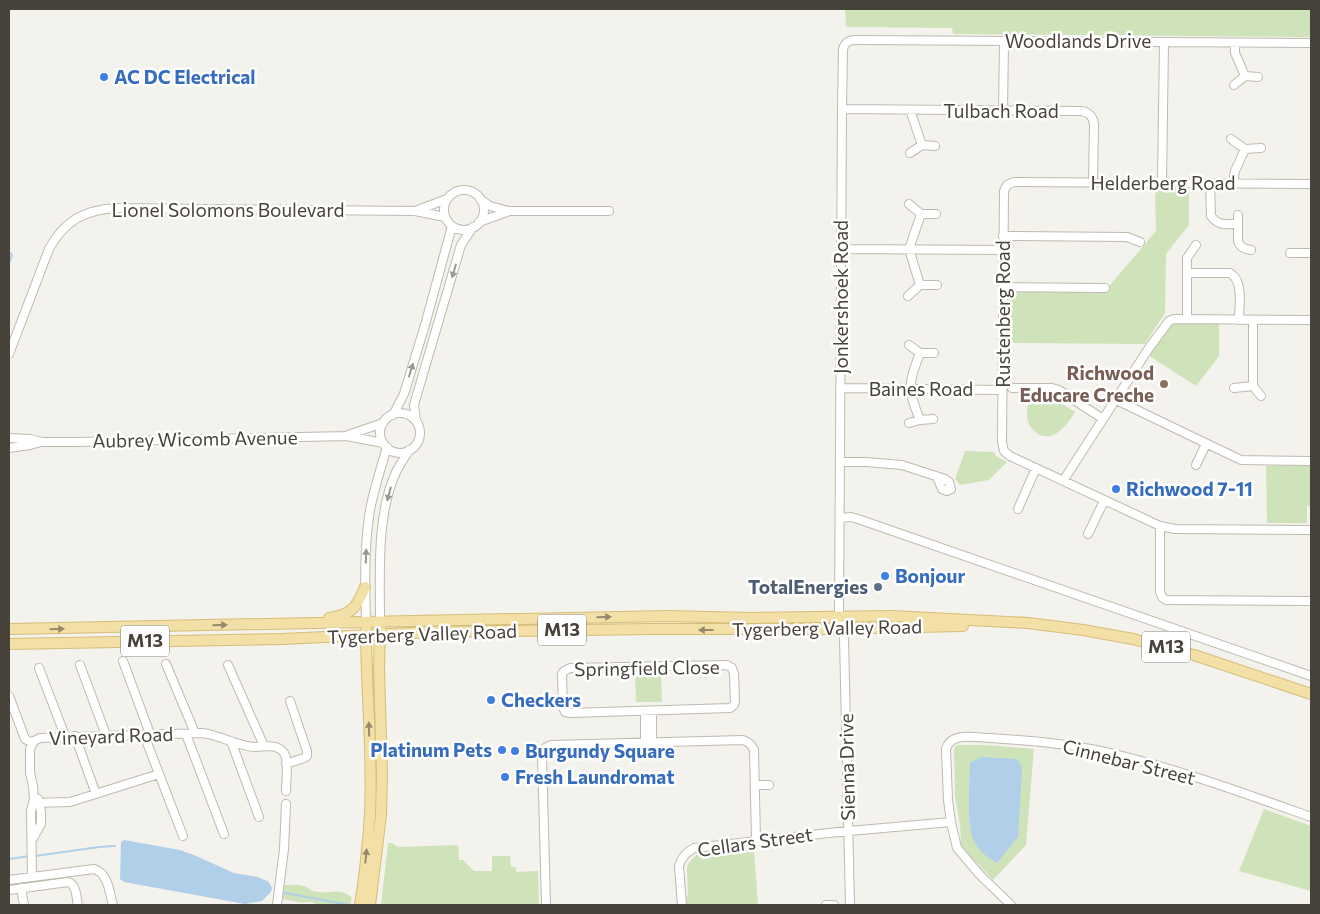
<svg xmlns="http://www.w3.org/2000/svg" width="1320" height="914" font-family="Commissioner,sans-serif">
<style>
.green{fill:#cfe3ba}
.water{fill:#b1cfe9}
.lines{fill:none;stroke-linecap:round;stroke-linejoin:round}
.stream{stroke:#b1cfe9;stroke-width:2}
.minor-casing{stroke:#bfbab0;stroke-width:10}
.major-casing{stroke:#d6be78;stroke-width:12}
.minor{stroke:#fff;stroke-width:8}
.major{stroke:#f3e0a7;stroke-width:10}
.oneway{fill:#9a9893}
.oneway2{fill:#958a6b}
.shop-dot{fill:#3f7fe0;stroke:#fff;stroke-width:2}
.education-dot{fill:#8d6e63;stroke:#fff;stroke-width:2}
.service-dot{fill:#5c6f8a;stroke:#fff;stroke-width:2}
.labels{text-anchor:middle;stroke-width:5;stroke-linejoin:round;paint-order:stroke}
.shield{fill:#fff;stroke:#7f7b75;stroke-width:1}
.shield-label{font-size:18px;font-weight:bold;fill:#48433a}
.street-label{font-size:19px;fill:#48433a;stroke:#fff}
.shop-label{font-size:19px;font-weight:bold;fill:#366cbe;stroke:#fff;text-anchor:start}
.education-label{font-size:19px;font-weight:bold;fill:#785e54;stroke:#fff;text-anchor:end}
.service-label{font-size:19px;font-weight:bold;fill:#4e5e75;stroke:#fff;text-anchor:end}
</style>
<rect width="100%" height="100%" fill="#f4f2ec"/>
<path class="green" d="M845,9H1311V37L953,34L952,28L846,27Z
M1155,189H1189V225L1166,254L1165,313L1145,344L1008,343L1009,338L1007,336V296L1012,291H1105L1156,231Z
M1177,322H1219V356L1196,386L1148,355L1171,323Z
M1028,398H1053L1075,412C1068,424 1054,443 1038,434C1033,431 1030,427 1028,422C1026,415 1028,405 1028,398Z
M965,451L994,452L996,456L1007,462L989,480L960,485L955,479Z
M1311,465V506H1307V523H1267L1266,466Z
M635,675H661L662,702H636Z
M958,745H984L1034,749L1026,845L993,880L964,849L961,845L960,825L955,797L954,750L955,746Z
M1264,809L1311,826V891L1239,871Z
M388,843H392L398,847L458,845L459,860H463L474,871H492V856H510L511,867H516V872L538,871L539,905H381Z
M754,849L758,905H687L686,900L688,894L687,868C688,862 693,858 697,855Z
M284,885C291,885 297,884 304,886C309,888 313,892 318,892C331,894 340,887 352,898L350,905H317L312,902L301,903L294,901L282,899Z"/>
<path class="water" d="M981,757L1017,759L1022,768L1018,837L997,863C990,859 980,852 976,845C965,827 970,784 970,763Z
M124,840L180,850L194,855L234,873L258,877L269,882L272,888L271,892L262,901L245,904L124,882L120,879L121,842Z"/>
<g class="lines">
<path class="stream" d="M9,252L12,255L9,263
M35,856L99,847L115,846
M9,859L30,856
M280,892L349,905"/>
<defs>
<path id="minor" d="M1235,43V53L1245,76
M1234,85L1245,76L1258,77
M842,109L1082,111C1090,113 1093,117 1094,124L1093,182
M910,110L922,145L935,146
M1003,111L1004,41
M1231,139L1245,149L1261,148
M910,153L922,145
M1162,183L1164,42
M1210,183L1211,216C1218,226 1226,224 1238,224
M1233,183L1235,171L1245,149
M1311,184L1014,182L1007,185L1004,191L1002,442L1004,451L1010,456L1160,526L1175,529L1311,530
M444 210a20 20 0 1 1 40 0a20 20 0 1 1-40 0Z
M480,199L490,206L509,211H609
M909,204L921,214H936
M415,211L447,199
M1238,215V241C1240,248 1245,249 1251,250
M479,222L507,212
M1003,236L1127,237L1140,242
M841,249L1003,250
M1290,253H1311
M1187,273V258L1196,245
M920,285L909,249L921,214
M1003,287L1105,288
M908,296L920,285H937
M1187,319V273H1230C1244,281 1239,306 1239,320
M1253,320V386L1261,396
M909,345L920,353
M9,354L49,249C64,221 84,210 116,208L415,211L445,217
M840,388L1002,390
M1012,388H1052L1059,390L1103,419
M1234,388L1253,386
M1116,400L1241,460L1311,461
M380 433a20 20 0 1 1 40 0a20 20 0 1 1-40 0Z
M393,415L404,394L425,325L452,226
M920,420C907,388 908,385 920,353H934
M416,421L414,405L416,398L461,245L473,227
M909,423L920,420L933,419
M348,435L383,423
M9,438L30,439L42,442H74L347,436L383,443
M9,448L30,445L41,442
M840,462H866L902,465L945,479L949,482L951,489L947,491L942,489L937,477
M1196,465L1206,444
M1063,481L1149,348L1169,321L1174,319L1311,320
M1018,509L1036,468
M840,518L851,517L858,519L1311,676
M1160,526V592L1162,597L1166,600L1311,601
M1088,534L1104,501
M366,622C365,585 364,547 370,510C374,489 381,468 387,447
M380,622C380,574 376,513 397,470C401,463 405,457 409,450
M123,661L150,734
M166,664L195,733
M80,665L106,735
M228,665L264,746
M727,665L732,668L734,674L735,702L734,705L730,708L570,713L565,712L563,707L562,674L564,671L570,668Z
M39,668L65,736
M9,696L25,739L33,743
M645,711V742
M186,734L224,834
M144,735L183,836
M75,736L96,794
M231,741L259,817
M652,742V711
M286,764L304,758L307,756V751L290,701
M755,785H769
M33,803L70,802L159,774
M32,840L41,824V812L38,799
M32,877L31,811L34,799L33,786L30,773V749L34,741L40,738L202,733C220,735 237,746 255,747C265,747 277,743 284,753C289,760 286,782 286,791
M9,880L94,869C109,874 109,892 113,905
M21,888L24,905
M9,890L68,882C77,885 76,897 78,905
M277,905L284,849L286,804
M546,905L542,755L545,748L551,745L743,740C749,742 752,745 754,750L756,840
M682,905L679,866C681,858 687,852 694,848L838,832L951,822
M826,905H834
M850,905L844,638L839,616L842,109L843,49C845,42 849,40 856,40L1311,43
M1011,905L980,875L957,848L951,822L948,800L946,749C951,731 976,738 990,738C1025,740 1062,743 1096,750C1170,766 1241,792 1311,817"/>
<path id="major" d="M329,618C352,615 357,607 365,587
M9,629L667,616L751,618L892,616L1028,623L1083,630L1133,639L1194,655L1311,694
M9,644L282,639L433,632L651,629H823L963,626
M360,905C365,875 368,844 370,814C373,752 366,691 366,629
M370,905L381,815L382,773L379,669L380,628"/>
</defs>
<use href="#minor" class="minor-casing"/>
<use href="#major" class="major-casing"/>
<use href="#minor" class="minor"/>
<use href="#major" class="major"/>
</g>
<defs><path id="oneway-solid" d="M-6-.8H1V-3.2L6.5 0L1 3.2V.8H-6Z" transform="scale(1.25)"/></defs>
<g class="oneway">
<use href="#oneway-solid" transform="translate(454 271) rotate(106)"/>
<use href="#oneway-solid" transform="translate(411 370) rotate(-73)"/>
<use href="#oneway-solid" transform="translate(389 494) rotate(105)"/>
<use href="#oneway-solid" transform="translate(366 556) rotate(-88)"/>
</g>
<g class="oneway2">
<use href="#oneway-solid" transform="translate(604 617) rotate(-1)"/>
<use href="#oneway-solid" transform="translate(220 625) rotate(-1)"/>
<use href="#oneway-solid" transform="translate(57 629) rotate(-1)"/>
<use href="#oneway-solid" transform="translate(706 630) rotate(-180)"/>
<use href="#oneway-solid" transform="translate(369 729) rotate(-92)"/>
<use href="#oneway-solid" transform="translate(366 856) rotate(-84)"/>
</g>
<g class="shop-dot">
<circle cx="104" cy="77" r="5"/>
<circle cx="1116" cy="489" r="5"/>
<circle cx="885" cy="576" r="5"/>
<circle cx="491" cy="700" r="5"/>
<circle cx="502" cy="750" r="5"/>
<circle cx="515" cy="751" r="5"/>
<circle cx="505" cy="777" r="5"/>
</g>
<circle class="education-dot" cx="1164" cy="384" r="5"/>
<circle class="service-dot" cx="878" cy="587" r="5"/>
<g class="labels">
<g class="shield">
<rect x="538" y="614.5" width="48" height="31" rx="4"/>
<rect x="121" y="625.5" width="48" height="31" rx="4"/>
<rect x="1142" y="631.5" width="48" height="31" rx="4"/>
</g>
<g class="shield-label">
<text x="562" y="636">M13</text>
<text x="145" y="647">M13</text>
<text x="1166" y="653">M13</text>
</g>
<g class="street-label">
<text x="1078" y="48">Woodlands Drive</text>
<text x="1001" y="118">Tulbach Road</text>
<text x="1163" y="190">Helderberg Road</text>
<text x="228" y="217">Lionel Solomons Boulevard</text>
<text transform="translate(841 297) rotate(-90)" y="7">Jonkershoek Road</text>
<text transform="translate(1003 314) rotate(-90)" y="7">Rustenberg Road</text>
<text x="921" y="396">Baines Road</text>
<text transform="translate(195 439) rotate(-1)" y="7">Aubrey Wicomb Avenue</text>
<text transform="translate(827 628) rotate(-1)" y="7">Tygerberg Valley Road</text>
<text transform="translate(422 634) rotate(-2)" y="7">Tygerberg Valley Road</text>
<text transform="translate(647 668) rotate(-1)" y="7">Springfield Close</text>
<text transform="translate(111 736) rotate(-2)" y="7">Vineyard Road</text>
<text transform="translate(1129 762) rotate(14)" y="7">Cinnebar Street</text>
<text transform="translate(847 767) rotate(-91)" y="7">Sienna Drive</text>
<text transform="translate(755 842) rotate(-8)" y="7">Cellars Street</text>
</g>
<g class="shop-label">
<text x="114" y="84">AC DC Electrical</text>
<text x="1126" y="496">Richwood 7-11</text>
<text x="895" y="583">Bonjour</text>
<text x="501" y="707">Checkers</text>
<text x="492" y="757" text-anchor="end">Platinum Pets</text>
<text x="525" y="758">Burgundy Square</text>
<text x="515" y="784">Fresh Laundromat</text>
</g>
<g class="education-label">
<text x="1154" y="380">Richwood<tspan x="1154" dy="22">Educare Creche</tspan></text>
</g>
<g class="service-label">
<text x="868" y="594">TotalEnergies</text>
</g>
</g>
<rect width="1320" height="914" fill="none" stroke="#48433a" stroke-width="20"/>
</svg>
